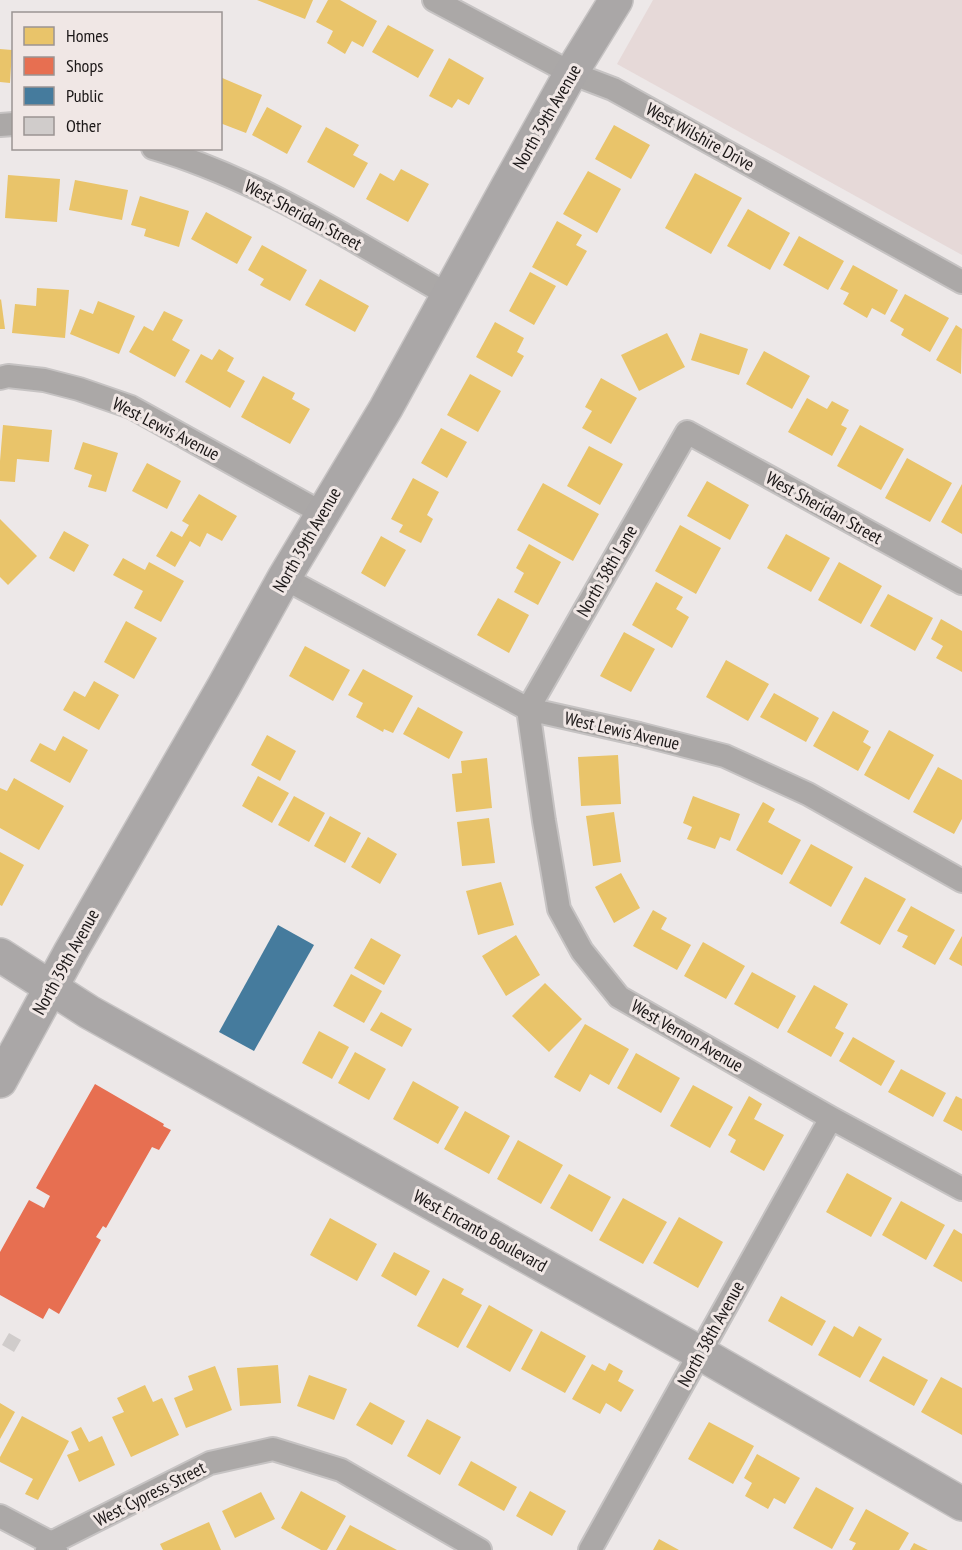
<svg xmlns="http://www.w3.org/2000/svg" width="962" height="1550" font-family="'PT Sans Narrow',sans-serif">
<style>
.built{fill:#e6d9d8}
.homes{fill:#e9c46a}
.shops{fill:#e76f51}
.public{fill:#457b9d}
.building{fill:#d0cccb}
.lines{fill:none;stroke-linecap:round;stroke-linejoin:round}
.street-casing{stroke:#c6c3c3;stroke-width:26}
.secondary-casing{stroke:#c6c3c3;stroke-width:36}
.street{stroke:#aba8a7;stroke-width:22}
.secondary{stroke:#aaa7a7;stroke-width:33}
.labels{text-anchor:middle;stroke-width:6;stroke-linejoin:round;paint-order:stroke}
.street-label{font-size:18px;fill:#1b1717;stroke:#f0e7e5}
</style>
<rect width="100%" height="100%" fill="#ede8e8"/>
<path class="built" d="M653,0H962V255L617,64Z"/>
<path class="homes" d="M257,0H313L305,19Z
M328,0H340L377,21L363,47L352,41L345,54L327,43L333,31L316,22Z
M388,25L434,50L418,78L372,52Z
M0,49L12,50L10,83L0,82Z
M449,58L484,78L469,105L458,99L452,108L429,96Z
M220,77L262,95L246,133L220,123Z
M267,107L302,126L287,154L252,135Z
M614,125L650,145L631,179L595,159Z
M326,127L359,145L353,155L368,163L354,188L307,162Z
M401,169L429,184L408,222L366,199L380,173L394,181Z
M588,171L621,189L597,233L563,214Z
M695,173L742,198L711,254L665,228Z
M8,175L60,179L57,222L5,218Z
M75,180L128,190L122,220L69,210Z
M140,196L189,211L179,247L144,236L146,229L131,225Z
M748,209L790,233L770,270L727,246Z
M206,212L252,237L237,264L191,239Z
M557,221L582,235L576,245L587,251L567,286L532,267Z
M799,236L844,261L828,290L783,265Z
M262,245L307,270L290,301L260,285L264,279L248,270Z
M853,265L898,290L885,315L872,308L867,318L843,304L849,293L840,289Z
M530,272L556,286L534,325L509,311Z
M320,279L369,306L355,332L305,305Z
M37,288L69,290L65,338L12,333L15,304L36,306Z
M905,294L949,318L930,352L901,335L904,329L890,321Z
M1,299L5,329H0V300Z
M98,301L135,316L119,354L70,334L80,309L93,314Z
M164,311L183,320L172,340L190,350L175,377L129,352L144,326L153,331Z
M495,322L524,338L517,352L524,356L512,377L476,357Z
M956,325L962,329L961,374L936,360Z
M667,333L685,367L639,391L621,355Z
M700,333L748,349L739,375L691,360Z
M219,349L234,358L227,371L245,381L230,408L185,382L201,354L212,360Z
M764,351L810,376L792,409L746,384Z
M470,374L501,391L478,432L447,415Z
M263,376L295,393L292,399L310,409L290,444L241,417Z
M601,378L637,398L611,444L582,428L592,411L585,407Z
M807,398L827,409L832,401L849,410L841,425L847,428L832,456L788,432Z
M3,425L52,430L49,462L17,459L15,482L0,481V461Z
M860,425L904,449L881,490L837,466Z
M441,428L467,442L447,478L421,463Z
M83,442L118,453L106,492L88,487L92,475L74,469Z
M589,446L623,464L600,505L567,486Z
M907,458L952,483L930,522L885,498Z
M147,463L181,481L167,509L132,491Z
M413,478L439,492L427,515L433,519L421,543L399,532L403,525L391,519Z
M707,481L749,505L730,540L687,516Z
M543,483L599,514L573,561L517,530Z
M962,484V534L941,522Z
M199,494L237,516L222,541L207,533L200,547L190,541L175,567L156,556L171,531L182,537L189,525L182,521Z
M0,519L37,556L8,585L0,577Z
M680,525L721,548L696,594L655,571Z
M64,531L89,545L74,572L49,558Z
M786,534L830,558L811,592L767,568Z
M381,536L406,550L385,587L361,573Z
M529,544L561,562L538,605L514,592L524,573L516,568Z
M123,558L145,570L149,562L184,581L161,622L134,608L143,591L113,575Z
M839,562L882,586L861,624L818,600Z
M656,582L683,597L676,609L689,617L672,648L632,625Z
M888,594L933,618L915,651L870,626Z
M498,598L529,615L509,653L477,635Z
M941,619L962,631V672L936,658L943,646L931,639Z
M126,621L157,638L134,679L104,662Z
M624,632L655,649L631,692L600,676Z
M305,646L350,670L333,701L289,676Z
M726,660L769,684L748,721L706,697Z
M363,669L413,696L393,733L384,729L383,732L356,717L363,703L348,695Z
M94,681L119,695L99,730L63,710L74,691L85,697Z
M774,693L819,718L806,742L760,717Z
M418,707L463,732L449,759L403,734Z
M833,711L869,731L863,742L871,747L858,771L813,746Z
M889,730L934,755L909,800L864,775Z
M267,735L296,751L280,781L251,765Z
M63,736L88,750L70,783L30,761L40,743L55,751Z
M618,755L621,804L581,806L578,757Z
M487,758L492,808L456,812L452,774L462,773L461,761Z
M938,767L962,780V819L954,834L913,812Z
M258,776L289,793L272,823L242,806Z
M14,778L64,806L39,850L0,828V788L7,791Z
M294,796L325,813L309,842L278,825Z
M693,796L740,814L730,841L720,837L715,849L687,839L692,827L683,823Z
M763,802L775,809L768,822L801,840L782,875L736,850Z
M614,812L621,862L593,866L586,816Z
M330,816L361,833L345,863L314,846Z
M489,818L495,863L462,866L457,822Z
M368,837L397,854L380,884L351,867Z
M811,844L853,867L831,907L789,883Z
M0,852L24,865L2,906L0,905Z
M621,873L640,908L614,923L595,887Z
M865,877L906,899L880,945L840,923Z
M501,882L514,925L478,935L466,891Z
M911,906L955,930L935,965L902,947L908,936L897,931Z
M653,910L667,918L661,929L691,945L677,970L633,946Z
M516,935L540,975L506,996L482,956Z
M962,936V966L949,959Z
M371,938L401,955L384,985L354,968Z
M703,942L745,966L726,999L684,976Z
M752,972L796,996L778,1029L734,1004Z
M351,974L382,991L364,1023L333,1006Z
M545,983L582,1019L549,1052L512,1016Z
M814,985L848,1004L835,1028L844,1033L831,1057L787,1032Z
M381,1012L412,1029L402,1047L370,1030Z
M585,1024L629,1049L609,1085L590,1074L580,1092L554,1077Z
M319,1031L349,1047L332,1079L302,1063Z
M853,1037L895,1061L881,1086L839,1061Z
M355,1052L386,1069L369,1100L338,1083Z
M636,1053L680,1078L661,1113L617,1088Z
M901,1069L946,1093L933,1117L888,1092Z
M413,1081L459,1107L438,1144L393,1119Z
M693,1085L733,1107L710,1148L670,1126Z
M749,1096L762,1104L754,1119L784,1135L764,1171L730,1152L736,1140L728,1135Z
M956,1096L962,1099V1131L943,1121Z
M465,1111L510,1136L489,1174L444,1149Z
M518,1140L563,1165L541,1204L497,1179Z
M847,1173L892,1198L871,1237L826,1212Z
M569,1174L611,1197L592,1232L550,1208Z
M623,1198L667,1222L643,1264L599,1240Z
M901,1201L945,1225L926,1260L882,1235Z
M679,1217L723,1242L698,1288L653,1263Z
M330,1218L377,1244L357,1281L310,1255Z
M954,1229L962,1234V1282L933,1266Z
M394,1252L430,1271L416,1296L381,1276Z
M443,1278L464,1289L461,1294L482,1305L458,1348L417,1326Z
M781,1296L826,1321L812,1346L768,1321Z
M489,1305L533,1330L510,1372L466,1347Z
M834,1326L853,1337L859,1326L882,1339L860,1378L818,1355Z
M541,1331L586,1356L565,1393L521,1369Z
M883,1356L928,1380L914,1406L869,1381Z
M609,1363L623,1371L618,1381L634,1390L621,1412L606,1403L600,1414L572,1399L592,1364L605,1371Z
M278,1365L281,1403L240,1406L237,1368Z
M215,1366L232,1410L186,1428L174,1398L193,1390L188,1376Z
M309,1375L347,1389L334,1420L297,1406Z
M941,1377L962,1388V1435L921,1412Z
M145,1385L153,1402L162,1398L179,1435L131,1457L112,1417L124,1412L117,1398Z
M370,1402L405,1421L392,1445L356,1425Z
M0,1403L15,1412L0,1439Z
M22,1416L69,1441L38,1500L25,1494L33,1479L0,1462V1457Z
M427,1419L461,1437L440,1475L407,1456Z
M709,1422L754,1446L733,1484L688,1459Z
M81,1427L89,1442L102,1436L115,1465L79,1482L67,1455L79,1450L71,1432Z
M757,1454L800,1478L785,1504L774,1498L768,1509L745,1496L752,1483L744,1478Z
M471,1461L517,1487L504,1511L458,1485Z
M816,1487L854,1508L832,1549L793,1528Z
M301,1491L346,1516L327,1550H321L281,1528Z
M530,1491L566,1511L552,1536L516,1516Z
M261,1492L275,1519L235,1538L222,1511Z
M866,1509L909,1533L899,1550H852L856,1543L849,1540Z
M209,1522L221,1550H163L160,1544Z
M350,1525L397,1550H336Z
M659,1539L679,1550H653Z
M914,1543L928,1550H910Z"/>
<path class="shops" d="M95,1084L164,1124L163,1126L171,1130L159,1150L152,1147L106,1228L103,1226L96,1237L101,1240L59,1314L49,1308L43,1319L0,1295V1252L29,1200L44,1208L50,1196L36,1188Z"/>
<path class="public" d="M278,925L314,945L254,1051L219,1032Z"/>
<path class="building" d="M9,1333L21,1340L14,1352L2,1345Z"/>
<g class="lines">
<defs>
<path id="street" d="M434,0L571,73L613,89L962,282
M0,125L14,124
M153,148C259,179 353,241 448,295
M0,378L8,376L44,380L79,389L131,407L322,513
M284,578L528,709L639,734L725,756L808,794L962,881
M962,583L687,432L528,709L544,821L559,909L582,951L619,997L831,1118L962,1189
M0,1516L51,1543L56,1550
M47,1550L51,1543L210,1463L273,1449L341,1470L480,1550
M590,1550L831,1118"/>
<path id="secondary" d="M0,955L89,1012L700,1353L962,1504
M0,1081L71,951L224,686L284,578L386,408L508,186L571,73L616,0"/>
</defs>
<use href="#street" class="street-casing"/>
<use href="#secondary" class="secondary-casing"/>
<use href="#street" class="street"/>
<use href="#secondary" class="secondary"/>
</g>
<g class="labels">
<g class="street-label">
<text transform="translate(547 117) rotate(-60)" y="6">North 39th Avenue</text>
<text transform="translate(700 137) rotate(29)" y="6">West Wilshire Drive</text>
<text transform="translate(303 215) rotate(28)" y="6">West Sheridan Street</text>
<text transform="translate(166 429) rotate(27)" y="6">West Lewis Avenue</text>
<text transform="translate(824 508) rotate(29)" y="6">West Sheridan Street</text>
<text transform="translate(307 540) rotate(-60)" y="6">North 39th Avenue</text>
<text transform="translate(607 571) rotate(-60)" y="6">North 38th Lane</text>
<text transform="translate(622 731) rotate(13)" y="6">West Lewis Avenue</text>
<text transform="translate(66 962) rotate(-61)" y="6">North 39th Avenue</text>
<text transform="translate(687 1036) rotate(30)" y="6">West Vernon Avenue</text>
<text transform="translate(480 1231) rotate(29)" y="6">West Encanto Boulevard</text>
<text transform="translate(711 1334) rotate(-61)" y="6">North 38th Avenue</text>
<text transform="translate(150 1494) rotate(-27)" y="6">West Cypress Street</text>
</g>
</g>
<rect x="12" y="12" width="210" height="138" fill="#f0e7e5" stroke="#9b9493" stroke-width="1.5"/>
<rect x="24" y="27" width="30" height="18" fill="#e9c46a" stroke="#9b9493" stroke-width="1.5"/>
<text x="66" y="42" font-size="18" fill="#1b1717">Homes</text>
<rect x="24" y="57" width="30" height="18" fill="#e76f51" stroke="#9b9493" stroke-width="1.5"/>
<text x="66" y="72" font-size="18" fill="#1b1717">Shops</text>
<rect x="24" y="87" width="30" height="18" fill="#457b9d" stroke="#9b9493" stroke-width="1.5"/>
<text x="66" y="102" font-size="18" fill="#1b1717">Public</text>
<rect x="24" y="117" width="30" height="18" fill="#d0cccb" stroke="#9b9493" stroke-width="1.5"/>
<text x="66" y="132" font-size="18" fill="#1b1717">Other</text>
</svg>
